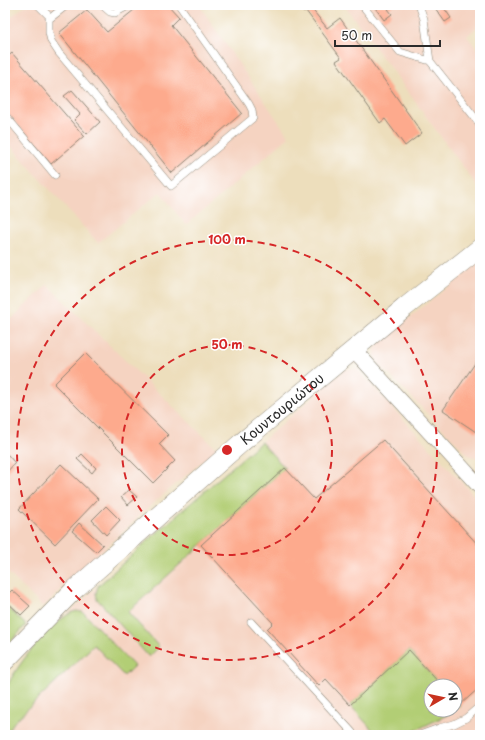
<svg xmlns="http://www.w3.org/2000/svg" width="485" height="740" font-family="'Playpen Sans',sans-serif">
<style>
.built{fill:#f5d3c1;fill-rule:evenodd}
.green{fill:#b2ce74;stroke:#6e7c50}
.building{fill:#fdaa8d}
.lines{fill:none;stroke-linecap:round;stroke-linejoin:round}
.service-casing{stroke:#8c8474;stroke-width:8}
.minor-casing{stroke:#8c8474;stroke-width:16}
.tertiary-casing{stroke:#8c8474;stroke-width:20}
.service{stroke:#fff;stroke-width:7}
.minor{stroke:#fff;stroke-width:15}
.tertiary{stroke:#fff;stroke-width:19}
.ring{fill:none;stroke:#d62828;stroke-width:2;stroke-dasharray:7 5}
.labels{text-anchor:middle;stroke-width:3;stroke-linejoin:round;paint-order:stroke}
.street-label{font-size:14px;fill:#2b2b2b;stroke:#fff}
.centre{fill:#d62828;stroke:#fff;stroke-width:2}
.ring-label{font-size:12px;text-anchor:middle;font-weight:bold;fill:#d62828;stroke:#fff;stroke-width:3;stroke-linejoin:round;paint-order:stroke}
</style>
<rect width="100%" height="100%" fill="#fff"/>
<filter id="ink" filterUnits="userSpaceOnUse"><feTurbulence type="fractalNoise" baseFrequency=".025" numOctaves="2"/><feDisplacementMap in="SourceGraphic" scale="8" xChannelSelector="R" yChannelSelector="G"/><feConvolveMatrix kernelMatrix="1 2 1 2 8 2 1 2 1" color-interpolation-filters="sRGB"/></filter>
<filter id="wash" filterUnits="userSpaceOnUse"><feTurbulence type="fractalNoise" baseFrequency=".012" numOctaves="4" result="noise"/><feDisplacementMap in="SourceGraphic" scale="16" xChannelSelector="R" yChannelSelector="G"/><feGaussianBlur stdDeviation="0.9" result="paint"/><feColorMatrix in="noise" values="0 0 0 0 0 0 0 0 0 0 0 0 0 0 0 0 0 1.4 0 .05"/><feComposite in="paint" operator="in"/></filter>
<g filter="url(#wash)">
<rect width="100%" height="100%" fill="#eddebc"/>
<path class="built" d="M26,5H199L289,137L186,225L160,192L98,243L5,140V21Z
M344,5H480V24L467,36L480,53V190Z
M480,261V458L469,456L377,362L375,355V348L383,339Z
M47,285L217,449L149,507L43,607L5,570V325Z
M345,369H357L480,502V735H5V692L13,675L27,655L41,638L145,543ZM431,686H455V710H431Z"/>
<path class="green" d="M261,442L285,468L128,612L159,647L149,657L97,599L96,593L98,586L145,543Z
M5,605L26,625L5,648Z
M76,611L83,612L134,666L124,676L94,645L14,722L8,732V735H5C5,725 3,701 5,692C11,671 55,616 76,611Z
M409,650L442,686H431V710H455V700L460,705L453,712L406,735H377L350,705Z"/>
<g id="blocks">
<path class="building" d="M140,5H168L179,17L171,25L242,113L172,173L59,33L87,10L107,32Z
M298,5H315L311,8L327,28L340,18L422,133L405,146L385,119L380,123L336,61L341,58L306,11L304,13Z
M373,5H394L388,9L392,14L384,20Z
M440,5H442L451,18L445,22L435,8Z
M12,53L84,136L51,164L5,110V59Z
M72,90L100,122L87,134L74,120L80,114L64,96Z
M85,353L168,435L159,444L175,461L153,483L54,384Z
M480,356V426L476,432L443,410Z
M383,440L480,547V561L477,564L480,568V687L460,705L455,700V686H442L409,650L350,705L326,679L319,686L267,629L273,623L201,545L285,468L314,499Z
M7,454L15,463L5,474V456Z
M82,454L96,468L92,473L77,459Z
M61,464L98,499L55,544L19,509Z
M129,490L137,497L128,505L121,497Z
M106,506L120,520L106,535L92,520Z
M79,523L103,545L96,552L72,531Z
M12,590L30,606L21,615L5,600V597Z"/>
</g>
</g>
<g filter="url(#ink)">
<use href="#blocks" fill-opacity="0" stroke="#8c8474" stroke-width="1"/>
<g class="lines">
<defs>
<path id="service" d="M38,5L50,17
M67,5L49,19V33L51,41L59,53L171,186L253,118L252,110L249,104L179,5
M102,5L110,12L115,13L130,5
M362,5L400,52L430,61
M419,5L424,19L430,61L480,124
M5,115L55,175
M251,622L352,732
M420,735L439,728L454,724L466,718L480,706"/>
<path id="minor" d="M354,350L480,487"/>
<g id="tertiary">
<path id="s1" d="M5,661L74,590L241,443L404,308L480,248"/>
</g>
</defs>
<use href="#service" class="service-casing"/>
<use href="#minor" class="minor-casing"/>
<use href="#tertiary" class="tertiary-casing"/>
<use href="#service" class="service"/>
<use href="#minor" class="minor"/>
<use href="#tertiary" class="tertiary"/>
</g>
</g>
<g class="ring">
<circle cx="227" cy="450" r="105"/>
<circle cx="227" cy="450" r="210"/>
</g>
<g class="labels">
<g class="street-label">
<text dy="5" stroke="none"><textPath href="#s1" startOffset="375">Κουντουριώτου</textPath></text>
</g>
</g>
<circle cx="227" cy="450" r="6" class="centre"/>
<g class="ring-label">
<text x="227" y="244">100 m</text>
<text x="227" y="349">50 m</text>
</g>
<rect width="485" height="740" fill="none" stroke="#fff" stroke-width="20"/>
<g transform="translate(443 698) rotate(81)"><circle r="19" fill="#ffffff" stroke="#aaaaaa"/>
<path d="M0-3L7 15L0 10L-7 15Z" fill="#c8321e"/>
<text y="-6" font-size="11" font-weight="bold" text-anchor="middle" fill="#2b2b2b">N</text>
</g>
<path d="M335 40v6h105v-6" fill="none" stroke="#2b2b2b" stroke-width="2"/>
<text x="341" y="40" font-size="12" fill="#2b2b2b" stroke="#ffffff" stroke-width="3" paint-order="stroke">50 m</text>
</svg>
